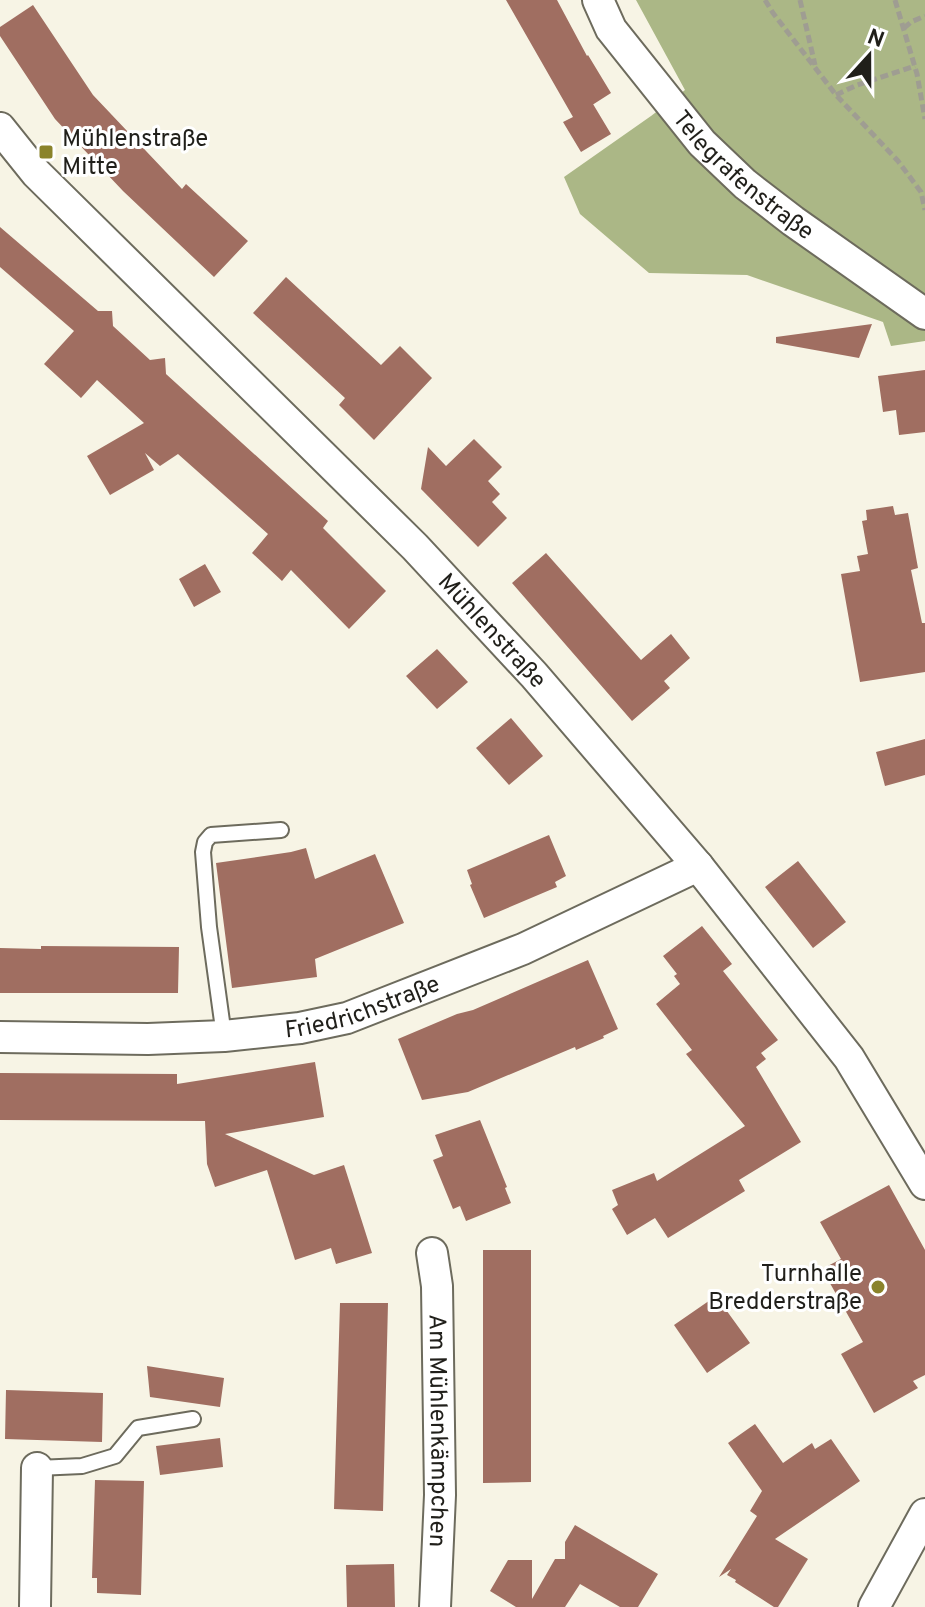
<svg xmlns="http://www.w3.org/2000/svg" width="925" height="1607" font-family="Overpass,sans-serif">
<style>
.forest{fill:#abb786}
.building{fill:#a06e61}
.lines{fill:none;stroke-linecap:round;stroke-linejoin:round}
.lane-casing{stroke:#6d6b5d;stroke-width:18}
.street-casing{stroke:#6d6b5d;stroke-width:34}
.path{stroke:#9f9d92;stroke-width:5;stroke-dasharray:8 4;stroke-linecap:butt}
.lane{stroke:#fff;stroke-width:14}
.street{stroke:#fff;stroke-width:30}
.poi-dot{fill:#8a832b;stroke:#fff;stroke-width:3}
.labels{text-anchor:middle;stroke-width:6;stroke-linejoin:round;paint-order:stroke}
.poi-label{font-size:24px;fill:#201f1a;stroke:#fff;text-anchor:start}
.street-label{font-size:24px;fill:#201f1a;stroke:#fff}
</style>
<rect width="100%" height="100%" fill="#f7f4e5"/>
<path class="forest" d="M636,0H925V341L891,346L883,322L747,275L649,273L580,214L564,177L651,116L685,90Z"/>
<path class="building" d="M506,0H557L587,56L588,55L611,93L575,116L593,104L611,134L581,152L563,122L573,117Z
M33,5L93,95L182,189L186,184L248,241L214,277L123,191L55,119L0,36V27Z
M0,227L98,311H112L113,326L150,360L165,358L166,374L328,521L323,528L386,591L349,629L291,570L282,581L252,553L268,534L178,454L160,466L145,453L154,470L110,495L87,456L144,423L97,380L81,398L44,364L74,331L0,267Z
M286,277L381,365L400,346L432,378L374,440L339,405L345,398L253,313Z
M872,324L859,358L776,343V337Z
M925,370V432L899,435L896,410L883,412L878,376Z
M474,439L502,467L488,481L500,494L492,502L507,518L478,547L421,489L428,447L446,466Z
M893,506L895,515L908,513L918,568L911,570L922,623H925V672L860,682L841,574L860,571L857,556L868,554L862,521L867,520L866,510Z
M546,553L641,660L671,634L690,658L664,681L670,688L632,721L512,583Z
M205,564L221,592L194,607L179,579Z
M437,649L468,682L437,709L406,676Z
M511,718L543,756L509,785L476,748Z
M925,739V775L885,786L876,752Z
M549,835L566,876L555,882L557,887L484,918L470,885L472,884L467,870Z
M306,848L315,879L375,854L404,923L315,959L317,977L232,988L216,863L291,852Z
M798,861L846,922L813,948L765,887Z
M702,926L732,964L723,971L778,1040L761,1053L766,1059L756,1067L801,1142L739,1180L745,1191L668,1238L655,1218L627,1235L612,1209L618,1205L612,1190L654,1173L657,1181L745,1126L686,1054L692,1050L656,1004L680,984L674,976L677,974L663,956Z
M41,946L179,947L178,993H0V948L41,949Z
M588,960L618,1029L603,1036L604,1038L576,1050L575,1047L468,1092L422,1100L398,1039L457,1014L473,1010Z
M315,1062L324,1117L225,1134L314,1175L344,1165L372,1253L336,1264L331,1248L295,1260L267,1170L215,1187L207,1164L205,1121L0,1120V1073L177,1074V1084Z
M480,1120L507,1187L505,1188L511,1203L466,1221L460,1206L453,1209L433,1160L443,1156L435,1135Z
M889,1185L925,1250V1375L913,1381L918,1388L874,1413L841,1354L863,1342L822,1269L841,1259L820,1222Z
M483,1250H531V1482L483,1483Z
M716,1296L750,1343L707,1373L674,1325Z
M340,1303H388L383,1511L334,1509Z
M147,1366L224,1378L220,1407L150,1397Z
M6,1390L103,1393L102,1442L5,1439Z
M755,1424L783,1463L812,1443L815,1449L831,1439L860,1481L775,1539L808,1559L778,1607H774L735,1582L736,1580L727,1575L731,1569L719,1577L757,1516L750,1511L762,1491L728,1443Z
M220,1438L223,1467L160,1475L156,1446Z
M95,1480L144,1481L141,1595L97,1593V1578H92Z
M575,1525L658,1574L638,1607H620L580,1584L565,1607H516L490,1591L508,1560H532V1599L555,1559H565V1542Z
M394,1564L395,1607H347L346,1565Z"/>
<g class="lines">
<defs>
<path id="lane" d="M224,1036L209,927L203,852L205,842L211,835L281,830
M37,1468L82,1466L115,1456L138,1428L193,1419"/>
<g id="street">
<path id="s1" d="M598,0L611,29L702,143L745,184L793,221L925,314"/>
<path id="s2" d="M0,128L36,173L415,547L534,675L698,866L849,1058L925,1184"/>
<path id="s3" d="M0,1037L148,1039L224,1036L300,1028L347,1018L523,949L698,866"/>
<path id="s4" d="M432,1253L437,1286L440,1495L435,1607"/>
<path d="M35,1607L37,1468"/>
<path d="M874,1607L925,1514"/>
</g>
</defs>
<use href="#lane" class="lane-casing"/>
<use href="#street" class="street-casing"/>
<path class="path" d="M765,0L773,13L836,95L898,161L921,192L925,210
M800,0L815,65
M895,0L917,74L925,119
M904,28L911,22L925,16
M836,95L857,85L915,66"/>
<use href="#lane" class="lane"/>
<use href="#street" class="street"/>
</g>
<g class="poi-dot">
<rect x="38" y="144" width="16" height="16" rx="4"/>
<circle cx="878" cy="1287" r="8"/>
</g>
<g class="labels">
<g class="poi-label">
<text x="62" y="146">Mühlenstraße<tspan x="62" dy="28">Mitte</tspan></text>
<text x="862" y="1281" text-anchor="end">Turnhalle<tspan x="862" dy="28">Bredderstraße</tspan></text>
</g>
<g class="street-label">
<text dy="8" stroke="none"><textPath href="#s1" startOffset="230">Telegrafenstraße</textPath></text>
<text dy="8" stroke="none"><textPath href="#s2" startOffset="704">Mühlenstraße</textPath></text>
<text dy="8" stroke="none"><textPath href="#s3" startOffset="366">Friedrichstraße</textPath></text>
<text dy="8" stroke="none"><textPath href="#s4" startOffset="178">Am Mühlenkämpchen</textPath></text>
</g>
</g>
<g transform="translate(869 56) rotate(21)" stroke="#ffffff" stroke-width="6" paint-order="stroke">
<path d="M0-6L14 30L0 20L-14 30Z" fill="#201f1a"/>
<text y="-12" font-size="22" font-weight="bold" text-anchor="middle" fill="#201f1a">N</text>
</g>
</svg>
